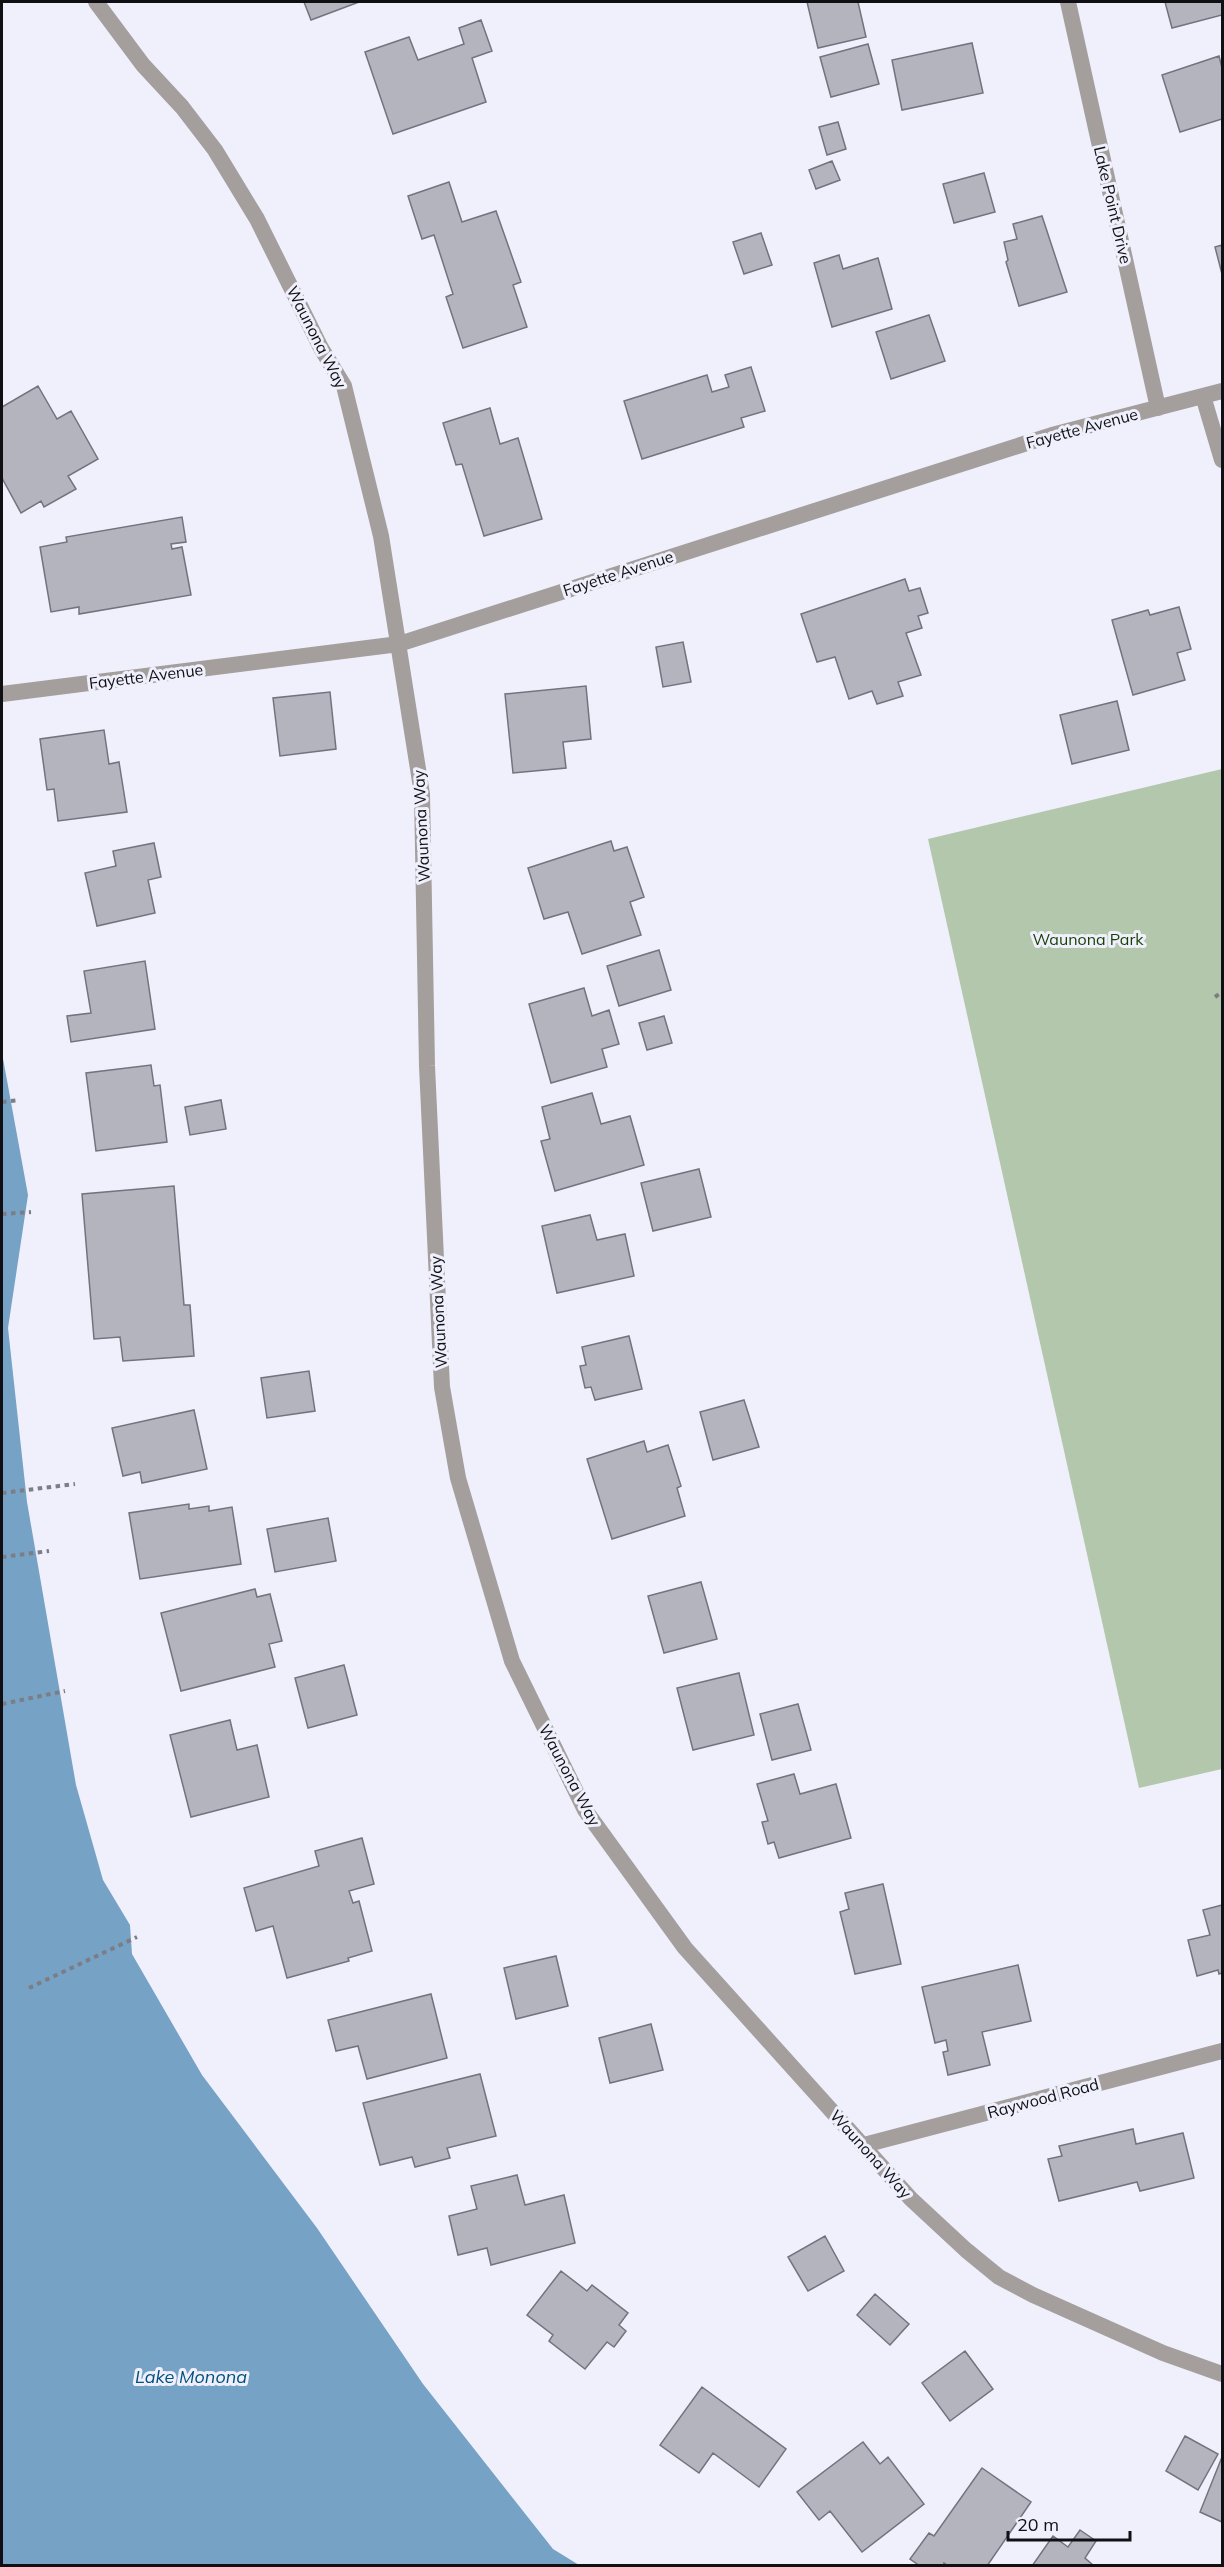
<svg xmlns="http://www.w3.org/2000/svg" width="1224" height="2567" font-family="Mulish,sans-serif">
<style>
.green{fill:#b2c7ac}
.water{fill:#76a2c5}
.building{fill:#b4b4bf;stroke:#73737e;stroke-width:1.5}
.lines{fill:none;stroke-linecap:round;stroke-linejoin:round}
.path{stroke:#7d7d85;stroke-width:4;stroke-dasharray:4.5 4.5;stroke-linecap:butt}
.service{stroke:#a49e9d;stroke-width:16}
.minor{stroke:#a49e9d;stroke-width:16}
.labels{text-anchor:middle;stroke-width:6;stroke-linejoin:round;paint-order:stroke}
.street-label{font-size:16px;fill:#101014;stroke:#eff0fc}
.park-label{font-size:16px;fill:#153f00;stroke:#eff0fc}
.water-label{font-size:18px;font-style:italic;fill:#00507d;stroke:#eff0fc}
</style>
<rect width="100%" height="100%" fill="#eff0fc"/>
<path class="green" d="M1222,769V1769L1139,1788L928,839Z"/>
<path class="water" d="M2,1053L28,1195L8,1328L27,1502L76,1785L103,1880L130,1925L132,1954L202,2075L317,2228L423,2384L553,2549L579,2565H2Z"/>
<path class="building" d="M304,2H359L311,20Z
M807,2H858L866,37L818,48Z
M1165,2H1222V15L1172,28Z
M481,20L492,51L472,58L486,102L393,134L365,52L409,37L418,60L464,44L459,28Z
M972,43L983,93L902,110L892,60Z
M868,44L879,84L831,97L820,57Z
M1219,56L1222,68V119L1180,132L1162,75Z
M838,122L846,149L827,155L819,127Z
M832,161L840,180L816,189L809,170Z
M984,173L995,212L954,223L943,184Z
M449,182L462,222L496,211L521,282L513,285L527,327L463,348L446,297L453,294L434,235L422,239L408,196Z
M1042,216L1067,292L1019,306L1006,262L1008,260L1004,242L1017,239L1013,224Z
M761,233L772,265L744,274L733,242Z
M1222,245V274L1215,247Z
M839,255L843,269L878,258L892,309L832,327L814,263Z
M929,315L945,361L891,379L876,332Z
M751,367L765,411L741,418L744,427L642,459L624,401L707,375L712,392L729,387L725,375Z
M38,386L57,419L71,411L98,459L68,476L76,489L44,507L41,501L21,513L2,478V407Z
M490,408L500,444L518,438L542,519L484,536L462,464L456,465L443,423Z
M182,517L186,542L171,544L172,549L182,547L191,595L79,614V607L51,612L40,547L67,542L66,537Z
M905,579L909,591L920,588L928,613L918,616L922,628L906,633L921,675L898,682L903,696L877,704L872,691L849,699L835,657L817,662L801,614Z
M1179,607L1191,649L1177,653L1185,680L1133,695L1112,620L1148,610L1150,615Z
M683,642L691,682L663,687L656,647Z
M586,686L591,739L563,742L566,768L513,773L505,694Z
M330,692L336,749L280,756L273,698Z
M1117,701L1129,750L1072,764L1060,715Z
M104,730L109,764L119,762L127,812L58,821L54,789L47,790L40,739Z
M611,841L614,851L627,847L644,897L630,902L641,935L582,954L568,912L544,919L528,868Z
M154,843L161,877L148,880L155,913L97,926L85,873L116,866L113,851Z
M659,950L671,990L619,1006L607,966Z
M145,961L155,1029L71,1042L67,1016L91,1013L84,971Z
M584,988L592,1016L609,1010L619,1044L602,1049L607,1067L551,1083L529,1004Z
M664,1016L672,1043L647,1050L639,1023Z
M151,1065L154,1086L160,1085L167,1142L96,1151L86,1073Z
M592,1093L601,1124L630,1116L644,1165L555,1191L541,1141L550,1139L542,1107Z
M221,1100L226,1129L190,1135L185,1107Z
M699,1169L711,1217L653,1231L641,1183Z
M174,1186L184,1305H190L194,1356L123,1361L120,1337L94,1339L82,1194Z
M590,1215L597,1240L625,1234L634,1276L557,1293L542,1226Z
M629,1336L642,1389L595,1400L591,1387L585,1388L580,1366L586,1365L582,1347Z
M309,1371L315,1411L267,1418L261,1378Z
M744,1400L759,1447L713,1460L700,1412Z
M194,1410L207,1469L142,1483L140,1472L123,1476L112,1428Z
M644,1441L647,1452L668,1445L681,1486L677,1488L685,1516L612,1539L587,1459Z
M189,1504V1509L209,1506V1511L232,1507L241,1564L140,1579L129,1513Z
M328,1518L336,1561L275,1572L267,1529Z
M701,1582L717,1639L664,1653L648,1596Z
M255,1589L257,1597L270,1594L282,1641L269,1644L275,1667L181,1691L161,1613Z
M344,1665L357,1715L308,1728L295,1678Z
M739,1673L754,1735L693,1750L677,1688Z
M798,1704L811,1750L772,1760L760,1714Z
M230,1720L237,1750L257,1745L269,1797L191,1817L170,1735Z
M794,1774L800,1794L836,1784L851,1838L779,1858L774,1842L768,1844L762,1822L768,1821L757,1784Z
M362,1838L374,1884L349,1891L353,1903L359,1901L372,1951L348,1958L349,1961L287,1978L273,1926L256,1931L244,1888L319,1866L315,1851Z
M883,1884L901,1964L855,1974L840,1912L849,1909L845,1893Z
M1222,1905V1973L1219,1974L1218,1970L1197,1976L1188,1940L1210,1935L1203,1910Z
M556,1956L568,2006L516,2019L504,1968Z
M1018,1965L1031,2021L982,2032L990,2065L948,2075L943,2052L948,2051L946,2040L935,2043L922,1987Z
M431,1994L447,2058L367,2079L358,2046L336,2051L328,2020Z
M651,2024L663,2070L610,2083L599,2038Z
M480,2074L496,2136L447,2148L450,2158L415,2167L412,2157L380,2165L363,2103Z
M1133,2129L1136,2144L1183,2133L1194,2178L1140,2191L1137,2182L1059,2201L1048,2159L1062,2156L1059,2146Z
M517,2175L525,2205L564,2195L575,2243L491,2265L487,2248L458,2255L449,2216L477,2209L471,2186Z
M825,2236L844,2271L808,2291L788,2257Z
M561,2271L587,2291L592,2285L628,2313L619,2325L626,2331L614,2347L607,2342L585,2369L549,2341L553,2335L527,2315Z
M875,2294L909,2324L890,2345L857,2315Z
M965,2351L993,2389L950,2421L922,2383Z
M702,2387L786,2449L759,2487L713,2453L699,2473L660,2445Z
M1185,2436L1218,2454L1198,2490L1166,2471Z
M863,2442L880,2464L888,2457L924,2504L862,2552L830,2511L819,2520L797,2492Z
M1222,2457V2522L1200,2512Z
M982,2468L1031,2502L987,2566H948L944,2563L943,2566H920L910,2559L929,2533L934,2536Z
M1080,2530L1096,2541L1085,2558L1094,2566H1032L1053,2536L1068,2547Z"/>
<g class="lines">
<path class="path" d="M1215,997L1222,992
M2,1102L19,1100
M2,1214L31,1212
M2,1493L75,1484
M2,1557L49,1551
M2,1704L65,1691
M29,1988L137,1937"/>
<path class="service" d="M2,694L399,644"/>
<path class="minor" d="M96,2L143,65L182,107L215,150L257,219L321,348L344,386L381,536L422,794L427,1066L442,1387L458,1478L512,1661L585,1810L685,1948L911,2199L966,2250L999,2277L1033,2295L1163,2353L1222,2374
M1068,2L1158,408
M1203,396L1222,460
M399,644L1052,435L1222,391
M864,2145L1222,2051"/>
</g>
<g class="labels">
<g class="street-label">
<text transform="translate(1113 205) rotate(77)" y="6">Lake Point Drive</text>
<text transform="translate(317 337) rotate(63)" y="6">Waunona Way</text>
<text transform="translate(1082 428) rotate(-15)" y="6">Fayette Avenue</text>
<text transform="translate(618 573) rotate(-18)" y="6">Fayette Avenue</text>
<text transform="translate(146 676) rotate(-7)" y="6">Fayette Avenue</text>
<text transform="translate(421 826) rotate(-93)" y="6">Waunona Way</text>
<text transform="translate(438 1312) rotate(-93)" y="6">Waunona Way</text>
<text transform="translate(570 1775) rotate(62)" y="6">Waunona Way</text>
<text transform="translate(1043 2098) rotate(-15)" y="6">Raywood Road</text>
<text transform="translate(871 2154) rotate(48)" y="6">Waunona Way</text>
</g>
<g class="park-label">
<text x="1088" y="945">Waunona Park</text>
</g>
<g class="water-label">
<text x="191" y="2383">Lake Monona</text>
</g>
</g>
<rect width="1224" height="2567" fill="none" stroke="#101014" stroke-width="6"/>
<path d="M1008 2531v9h122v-9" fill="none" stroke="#101014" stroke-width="3"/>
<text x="1017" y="2531" font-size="18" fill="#101014" stroke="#eff0fc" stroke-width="4.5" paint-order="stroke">20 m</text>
</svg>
